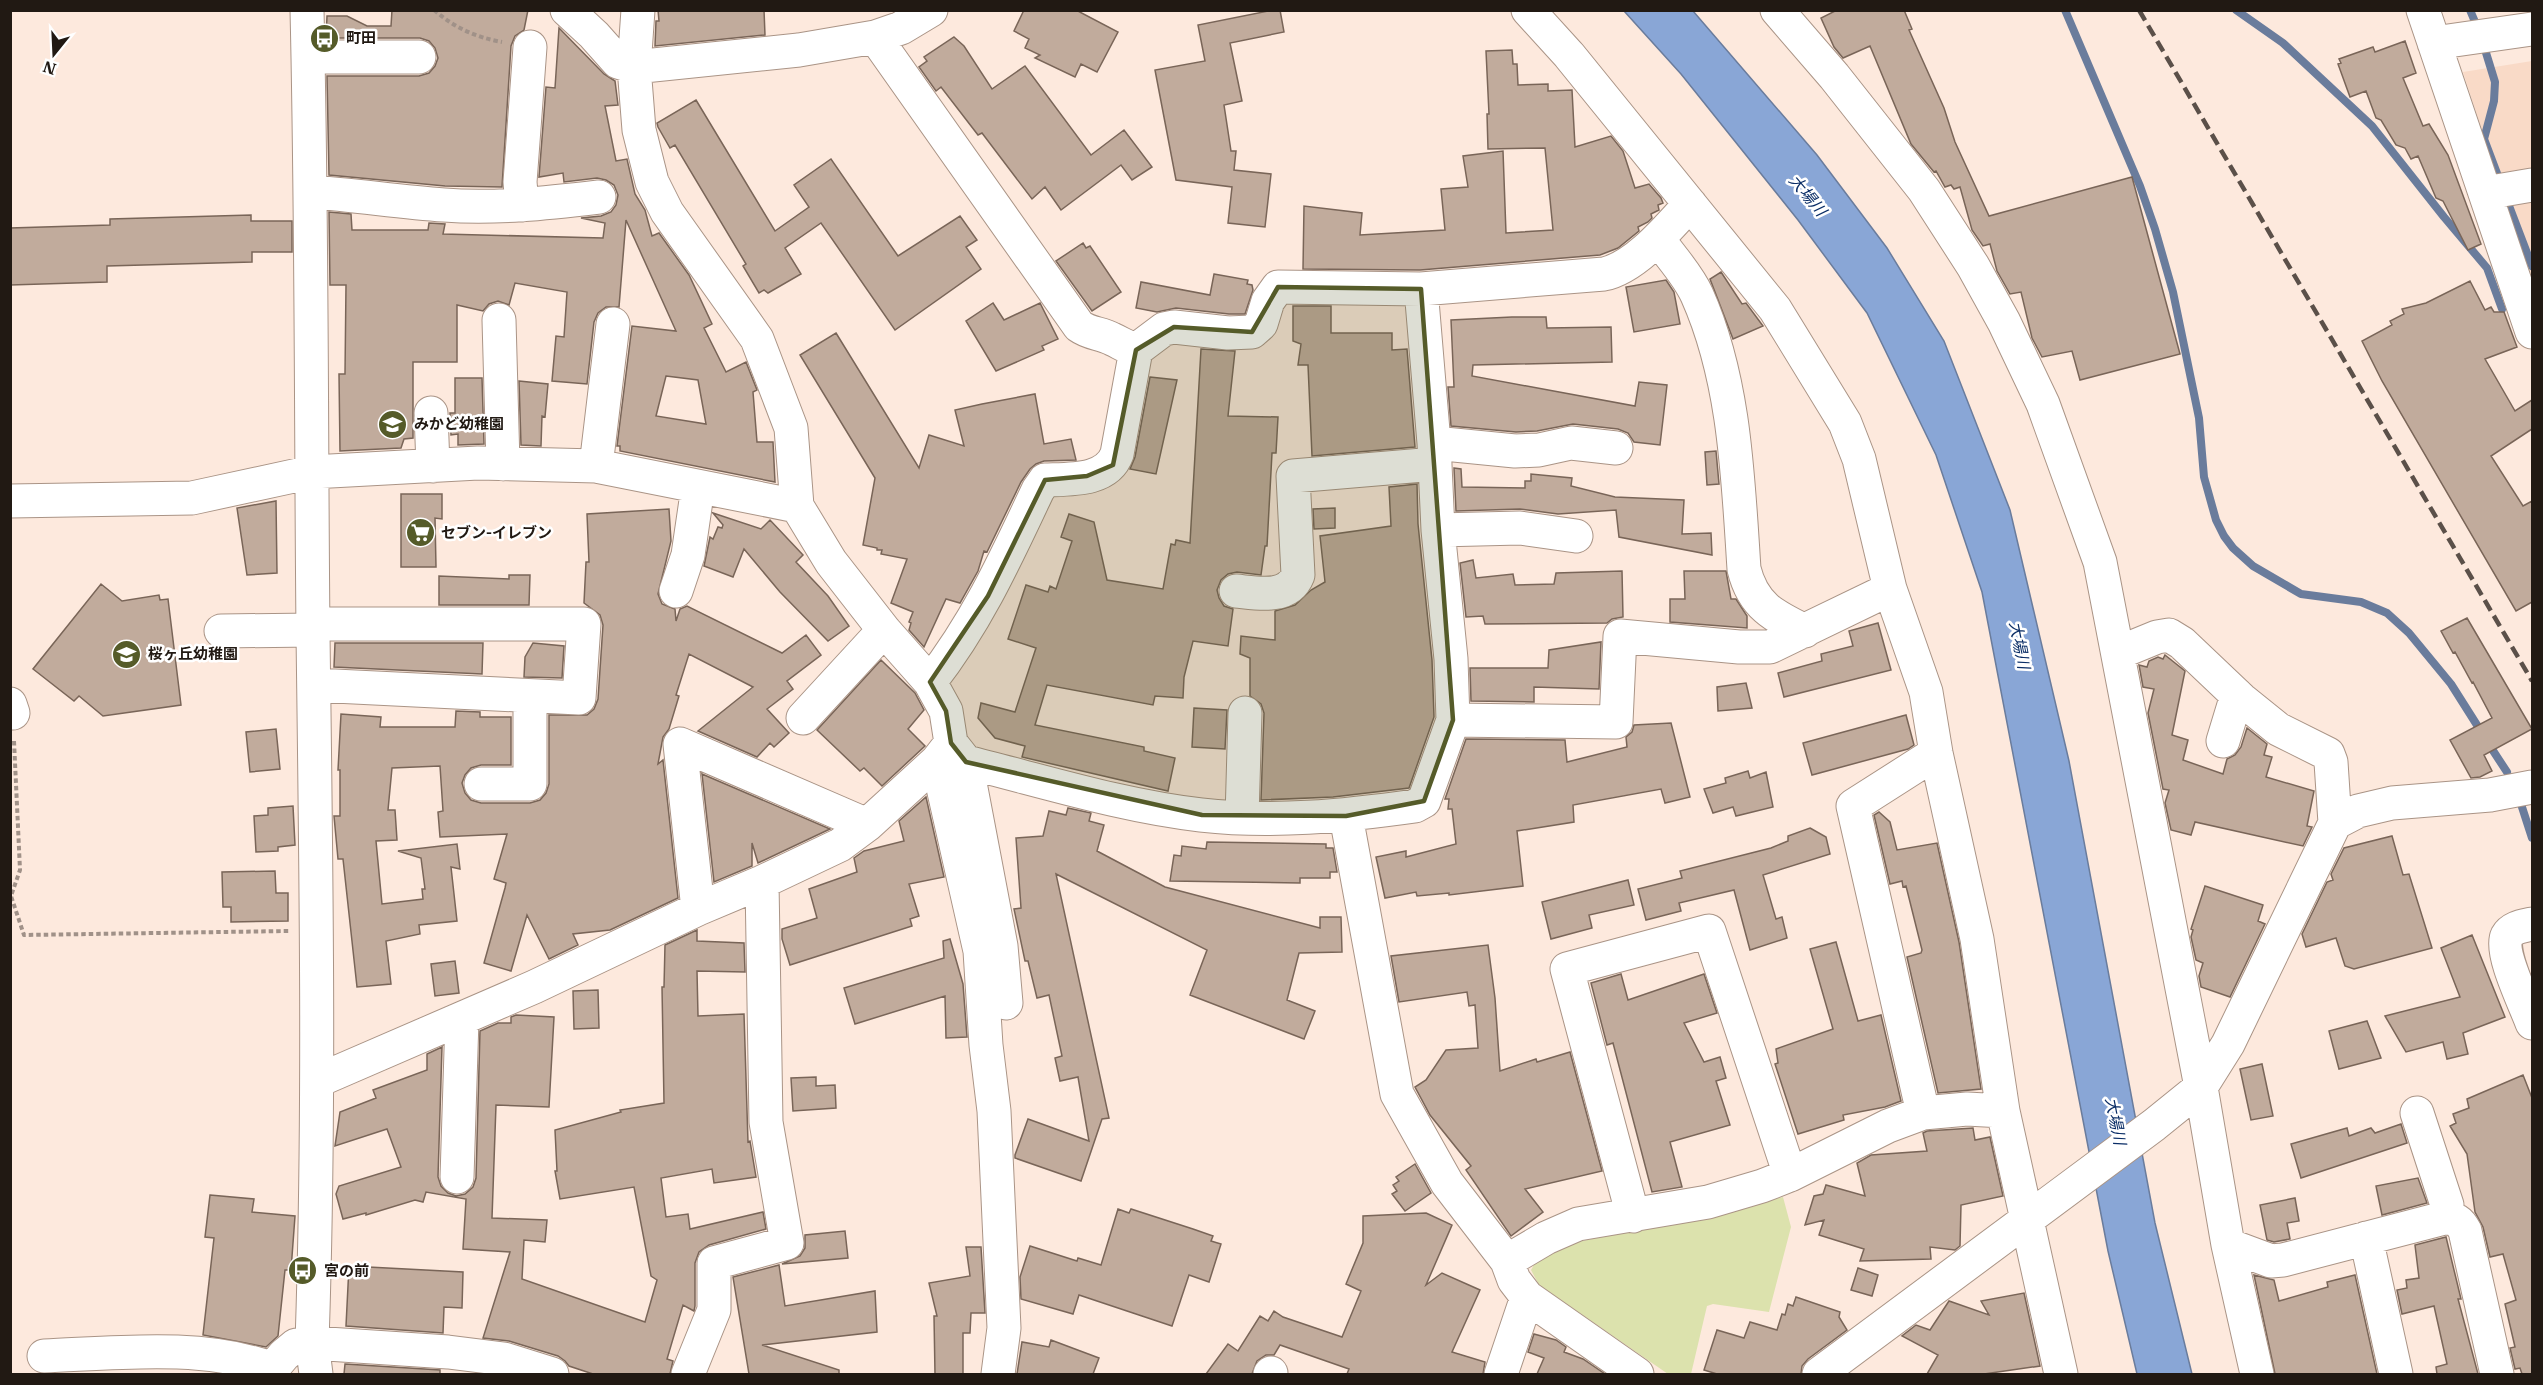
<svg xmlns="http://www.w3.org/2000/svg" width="2543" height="1385" font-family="'IBM Plex Serif','Noto Sans JP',serif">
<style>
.built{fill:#f9dac7}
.green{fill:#dce2ad}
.water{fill:#89a6d6;stroke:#6a7c9c;stroke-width:1.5}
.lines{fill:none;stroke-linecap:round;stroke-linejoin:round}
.stream{stroke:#6a7c9c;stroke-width:8}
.building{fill:#c1ab9c;stroke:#796558;stroke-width:1.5;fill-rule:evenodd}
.minor-casing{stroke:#aa9486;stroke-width:35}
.path{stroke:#a09188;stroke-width:4;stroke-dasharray:4.5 3;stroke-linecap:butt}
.minor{stroke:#fff;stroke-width:33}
.rail{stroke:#5b5049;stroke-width:4.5;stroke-dasharray:12 6;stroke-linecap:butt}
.marked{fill:#555b29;fill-opacity:0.2;stroke:#555b29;stroke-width:4.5;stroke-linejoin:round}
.labels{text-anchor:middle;stroke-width:5;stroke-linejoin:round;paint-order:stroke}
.poi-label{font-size:15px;font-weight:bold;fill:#211913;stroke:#fff;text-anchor:start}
.water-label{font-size:16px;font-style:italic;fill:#0a2d66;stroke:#fff}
</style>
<rect width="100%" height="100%" fill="#fde9dd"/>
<path class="built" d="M2532,61V283L2463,72Z"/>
<path class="green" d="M1783,1197L1791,1227L1769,1312L1713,1304L1707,1306L1691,1374H1668L1539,1285L1531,1270L1535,1263L1572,1243L1715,1214Z"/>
<path class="water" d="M1624,11H1693L1817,155L1887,248L1944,341L2010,510L2069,761L2155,1223L2192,1374H2137L2108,1251L1982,592L1936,455L1867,313L1798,220L1681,74Z"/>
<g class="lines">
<path class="stream" d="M2065,10L2140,186L2155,229L2173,292L2199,418L2204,477L2216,520L2224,536L2233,548L2253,566L2301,594L2361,602L2387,613L2409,633L2451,684L2482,733
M2236,10L2283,43L2372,126L2444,217L2487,268L2502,309
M2470,10L2478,29
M2483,43L2495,82L2494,101L2484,139L2501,184
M2506,198L2532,266
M2488,743L2507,772
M2521,804L2532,838"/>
</g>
<path class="building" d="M392,10H528L524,30L515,36L511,46L502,187L445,186L329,175L327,76H419L429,73L435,66L438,58L435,48L429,41L420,38H326L327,16H347L367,26H391Z
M658,10H764L765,35L655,46L656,21H659Z
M1024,10H1076L1118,32L1097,72L1081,64L1075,77L1035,58L1040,55L1025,48L1029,39L1014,31Z
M1273,10H1280L1284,32L1230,43L1242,101L1224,105L1231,151H1236L1234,170L1271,174L1265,227L1228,223L1232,187L1176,180L1155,70L1205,61L1198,25Z
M1837,10H1904L1912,29L1909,30L1944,108L1955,142L1989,216L2132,177L2180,354L2080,380L2072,351L2042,357L2032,338L2021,292L2010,294L1997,271L1990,244L1983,246L1972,230L1960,187L1954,189L1951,185L1945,187L1936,171L1934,172L1911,144L1870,46L1843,58L1834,47L1821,18Z
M559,28L604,74L615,81L618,105L605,106L616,161L627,159L635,194L645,210L652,236L659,233L689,275L712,324L704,328L726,372L746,362L757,390L753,392L757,442H773L775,482L620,451V446H617L632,326L676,331L626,220L619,307H606L598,313L594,322L587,384L552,381L556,336L564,337L567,292L515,283L509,305L498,301L489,304L483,311L457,305V362H413V438L404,439L401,448L340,451L339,374H345L346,285H330L329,212L351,214L352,230H428L429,223L445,224L443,234L603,238L605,223L581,218L601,216L611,212L616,205L618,195L614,185L606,180L597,178L564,182L563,173L539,177L546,87L555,88ZM666,376L698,380L706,424L656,416Z
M954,37L964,46L992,89L1025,66L1091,155L1124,130L1152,167L1132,180L1121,165L1061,210L1045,187L1032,199L982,133L978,135L941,87L936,91L919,67L927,61L924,57Z
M2405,41L2416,73L2403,78L2423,126L2429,124L2448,155L2481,244L2468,250L2443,201L2436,198L2418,156L2411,159L2405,148L2396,145L2381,120L2376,118L2366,91L2350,97L2338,64L2341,63L2339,59L2373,47L2375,52Z
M1512,50L1513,64H1517L1518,85L1548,84V91L1572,90L1575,147L1611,136L1623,151L1635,188L1649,184L1661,198L1663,203L1658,205L1659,210L1651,214L1652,218L1648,222L1638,227L1639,231L1618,248L1600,255L1420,270L1303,269L1304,206L1362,213L1360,235L1445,230L1441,189L1468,187L1463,156L1503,151L1506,233L1553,230L1545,148L1488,149L1487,114H1489L1486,51Z
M696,100L775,231L809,207L794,185L831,159L898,256L960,216L977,240L966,247L981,269L895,330L821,223L785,248L801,274L768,293L764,290L759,293L743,266L746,264L675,145L670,148L658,127L657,123Z
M251,215V221H292V252H252V262L107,266V282L10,285V228L110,225V219Z
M1083,243L1086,248L1090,246L1121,292L1092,311L1056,261Z
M1721,272L1742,304L1746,303L1763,326L1733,339L1710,279Z
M1214,274L1248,280L1247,284L1252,285L1253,290L1245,314H1229L1176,308L1157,312L1136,308L1141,282L1210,295Z
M1666,280L1674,292L1680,324L1634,332L1626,287Z
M2470,281L2485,310L2491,307L2494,312H2504L2517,347L2485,359L2515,411L2532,400V429L2491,456L2523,506L2532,501V602L2516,611L2382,381L2362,341L2392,325L2390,321L2404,314L2402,309L2426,303Z
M993,303L1004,320L1040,303L1058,339L1042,346L1044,350L996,371L966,321Z
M1293,306H1331V333H1392V350L1407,349L1415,447L1312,456L1308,365H1298L1301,344L1293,341Z
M1512,317H1546L1547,328L1611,327L1612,362L1473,365L1472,376L1635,406L1639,382L1667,385L1660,445L1634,442L1628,433L1618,429L1573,424L1537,431L1516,432L1451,426L1448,387H1454L1451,320Z
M836,333L919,468L929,435L964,446L955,410L982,404L1035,394L1044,444L1071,439L1076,460L1044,461L1036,464L1030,469L1021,482L987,552L984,551L978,571L960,603L946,599L924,647L909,630L911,623L909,622L913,612L891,603L907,559L881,554L882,550H877V548L863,545L875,478L800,355Z
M1201,349L1235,351L1228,416L1278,417L1276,453H1272L1267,546H1265L1261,575L1237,572L1228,574L1221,580L1217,590L1219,598L1224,606L1233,609L1228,646L1193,641L1184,677L1183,698L1155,696L1153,705L1047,685L1035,725L1144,747V751L1175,758L1168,791L1022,757L1025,746L995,738L978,718L981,703L1015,712L1036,648L1008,639L1026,585L1048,592L1050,586L1056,589L1072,541L1061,537L1069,514L1094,522L1107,580L1163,589L1171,544L1175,545L1176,540L1190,543Z
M1150,377L1177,380L1156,474L1130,469L1135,457Z
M455,378H482L484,444L458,445V434L451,435L450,413H455Z
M519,381L548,384L545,417L542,416L541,446L521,445Z
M1716,451L1719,484L1707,485L1705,452Z
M1454,468L1461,469L1462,487L1525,488V481H1531V474L1572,478L1571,486L1615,497L1684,500L1682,534L1711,533L1712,555L1619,537L1616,510L1558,514L1520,509L1456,511Z
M1417,484L1418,524L1432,660L1434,717L1409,788L1333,797L1261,800L1264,713L1261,704L1250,696V658L1240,654L1241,636L1275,640V611L1295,605L1311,590L1325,582L1320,536L1391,526L1389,487Z
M401,494H442V519L435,518L436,567H401Z
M276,501L277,573L247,575L237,508Z
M1335,508V528L1314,529L1313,509Z
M669,509L671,541L658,594L662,604L675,609L676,621L680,609L687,606L782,653L806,635L821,655L787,681L793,689L767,709L789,733L774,747L770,743L757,757L698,731L753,687L689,654L676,695L679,696L669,729L663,737L658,764L663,760L678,898L610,930L573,934L578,945L549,959L527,915L511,971L484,963L505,888L506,883L494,879L507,834L440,837L438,812L443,811L440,766L392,768L388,810H395L397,840L376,841L382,904L423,899L422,889H425L421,858L398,851L457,844L460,869L451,867L457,921L419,925L420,934L386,941L391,984L357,987L343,859H338L334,816H340V770H338L341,714L381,717L380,727H455L456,711L480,712V717H511V765H481L471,768L465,775L462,783L465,793L471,800L481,803H530L540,800L546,793L549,784V715H587L594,709L598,699L603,625L600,615L584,603L586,562H589L587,514Z
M713,513L761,529L770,520L803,555L796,562L828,596L849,626L828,641L780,592L744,549L733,577L704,566L710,537L713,539L718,527L722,528L723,525Z
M1473,560L1476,578L1513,574L1515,585L1554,584L1556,573L1622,571L1623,617L1612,619L1607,623L1485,624L1483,616L1466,617L1460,563Z
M1684,571H1726L1731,599H1736L1747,616V628L1670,622V599H1685Z
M509,575H530L529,605H439V576L509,579Z
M101,584L122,601L159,595L160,600L168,599L181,705L103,716L79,696L74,701L33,669Z
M2467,618L2532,729L2484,755L2492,771L2480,777L2471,778L2450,740L2492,718L2473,682L2472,683L2455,652L2453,653L2441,631Z
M1878,623L1891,670L1784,697L1778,673L1822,661L1821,654L1853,646L1849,631Z
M1601,642L1599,689L1534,687V702L1471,701L1470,668H1548L1549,650Z
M335,643H483L482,674L334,667Z
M533,643L564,646L562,678L524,677L525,657Z
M2165,655L2185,671L2172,735L2188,740L2183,760L2223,774L2227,759L2235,755L2241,747L2247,728L2267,744L2264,755L2272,757L2266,777L2314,791L2307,826L2312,827L2303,846L2195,822L2191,835L2171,830L2165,803L2169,790L2163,789L2148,713L2154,689L2143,687L2139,665L2147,667L2149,661L2158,657L2163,659Z
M881,660L915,693L924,710L908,729L925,746L882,786L864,768L860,771L817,730Z
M1746,683L1752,708L1718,711L1717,687Z
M1194,708L1227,710L1225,749L1192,747Z
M1906,715L1914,745L1908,749L1812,775L1803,743Z
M1671,723L1690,797L1665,803L1661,789L1573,805L1574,822L1517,831L1523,886L1449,895V893L1417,896L1416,892L1385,898L1376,857L1406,851V857L1456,844L1452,809H1448L1449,799H1445L1466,739L1565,740L1567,762L1627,747L1626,737L1632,732L1634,725Z
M276,729L280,769L250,772L246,732Z
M1748,771L1750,778L1766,772L1773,807L1736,816L1733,807L1713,813L1704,789L1726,783L1725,778Z
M702,774L830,829L758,863L752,843V866L714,882Z
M926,797L944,877L909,884L919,916L910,919L912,926L790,965L782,939V929L817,918L809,889L857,872L854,858L864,851L904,841L899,821Z
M293,806L295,845L278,847V851L256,852L254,816L268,815V808Z
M1068,808L1091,813L1089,821L1104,825L1097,851L1165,887L1320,928V917H1341L1342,952L1299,953L1287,1000L1315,1011L1304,1039L1190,995L1207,950L1056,874L1109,1118L1102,1119L1081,1181L1015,1158V1155L1028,1119L1089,1141L1078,1077L1060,1081L1055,1058L1062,1056L1049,995L1037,998L1028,961H1025L1014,909L1021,908L1016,838L1043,836L1049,811L1066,815Z
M1879,812L1890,822L1897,850L1937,843L1959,942L1981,1089L1938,1093L1907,957L1921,953L1922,950L1906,886L1903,887L1902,881L1890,884L1874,815Z
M1810,828L1826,837L1830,854L1763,875L1776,919L1782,917L1787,938L1750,950L1734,890L1679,903L1681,911L1646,920L1638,889L1682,878L1680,871L1771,848L1788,841V836Z
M2392,836L2403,875L2409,874L2432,948L2354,969L2345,966L2336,938L2306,947L2302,934L2327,882L2333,880L2331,874L2344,848Z
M1207,842L1326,844V848H1333L1337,872H1330V878H1300V883L1170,881L1174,855L1181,856L1182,846L1206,849Z
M275,871L276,893H288V921L231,922V907H223L222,872Z
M1628,880L1634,905L1589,915L1592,928L1551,939L1542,902Z
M2205,886L2263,905L2258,921L2265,924L2230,997L2201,987L2199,976L2203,963L2196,960L2191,937L2193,930L2191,929Z
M697,930V941L744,943L745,972L697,971L698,1016L744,1014L748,1142L750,1141L756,1177L714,1183L712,1169L661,1178L666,1217L688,1214L690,1229L763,1212L766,1229L709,1245L699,1252L695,1263V1306L694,1311L683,1305L667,1359L673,1361L670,1374H593L569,1366L565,1361L558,1356L509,1341L483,1338L510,1252L463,1249L466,1199L426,1192L423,1202L415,1200L366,1215V1213L343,1219L336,1194L339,1186L401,1167L387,1129L335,1146L340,1112L376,1098L373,1090L427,1070V1054L442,1047L438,1177L441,1186L448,1193L456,1196L465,1194L473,1187L476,1178L480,1031L498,1023H511V1017L516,1015L554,1017L549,1107L496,1105L492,1218L547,1220L545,1242L524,1240L522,1279L645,1322L657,1280L651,1276L634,1187L560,1199L555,1171H557L555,1130L621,1112L620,1110L664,1103L662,987H664L665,945Z
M2472,935L2505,1017L2463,1033L2468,1054L2447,1059L2443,1042L2406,1052L2385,1016L2460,997L2441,948Z
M950,939L963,984L967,1037L946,1038L945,996L855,1024L844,988L944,958L943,941Z
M1836,942L1858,1021L1881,1015L1901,1101L1885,1107L1843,1115L1844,1120L1798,1134L1775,1064L1778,1063L1776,1049L1833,1029L1810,949Z
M1488,945L1495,998L1500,1071L1536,1059L1537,1062L1570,1052L1602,1171L1525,1189L1543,1212L1511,1236L1466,1170L1471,1166L1430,1115L1415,1087L1426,1080L1446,1050L1478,1048L1475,1005L1469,1006L1467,992L1399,1002L1391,956Z
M455,961L459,993L435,996L431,964Z
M1621,974L1628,1000L1704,974L1717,1013L1684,1023L1704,1062L1720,1057L1726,1078L1716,1081L1730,1125L1670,1142L1682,1187L1652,1192L1613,1043L1607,1045L1591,983Z
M598,990L599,1028L574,1029L573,991Z
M2367,1021L2381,1058L2339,1069L2329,1031Z
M2262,1064L2273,1116L2251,1120L2240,1069Z
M2523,1075L2532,1098V1374H2522L2520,1368L2515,1369L2510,1348L2515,1347L2505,1304L2516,1300L2503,1254L2490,1257L2483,1227L2475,1212L2467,1154L2450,1126L2456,1123L2453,1114L2469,1108L2467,1099Z
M816,1077V1086L835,1085L836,1108L793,1111L791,1078Z
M2401,1124L2407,1143L2301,1178L2291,1144L2347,1128L2349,1136L2371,1128L2375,1133Z
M1973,1128L1975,1140L1990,1137L2003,1196L1961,1205L1960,1246L1955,1250L1930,1247L1931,1259L1860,1261L1864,1249L1819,1235L1824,1220L1805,1225L1814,1196L1823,1194L1826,1185L1865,1196L1857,1163L1871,1155L1927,1151L1923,1133L1927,1131Z
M1415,1164L1431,1193L1405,1211L1392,1194L1397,1191L1393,1185L1399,1181L1396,1177Z
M2418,1178L2427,1203L2382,1215L2376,1186Z
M210,1195L254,1199L252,1212L295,1216L291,1270H285L278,1336L266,1347L203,1335L214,1238L205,1237Z
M2295,1198L2299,1221L2287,1223L2290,1239L2274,1242L2267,1240L2260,1205Z
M1118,1209L1129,1213L1131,1209L1193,1229L1213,1236L1211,1241L1221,1244L1209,1282L1189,1275L1172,1326L1079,1295L1073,1314L1021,1299L1020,1277L1030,1246L1077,1261L1078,1258L1101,1265Z
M1426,1213L1452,1225L1426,1285L1442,1273L1480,1290L1452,1352L1485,1362L1483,1374H1347L1349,1369L1280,1345L1274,1355H1266L1257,1361L1252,1374H1206L1228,1344L1238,1351L1260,1316L1268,1321L1274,1311L1283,1317L1342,1337L1361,1291L1346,1284L1363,1243V1216Z
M845,1231L848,1258L782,1264L800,1256L805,1248V1235Z
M2446,1237L2461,1299H2458L2478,1374H2437L2436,1367L2447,1364L2434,1306L2402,1314L2397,1290L2407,1288L2406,1280L2419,1278L2415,1245Z
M966,1247H981L985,1313H971L970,1333H963V1374H935L934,1316H937L929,1283L970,1276Z
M779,1265L785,1306L875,1291L877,1332L762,1345L839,1370V1374H749L733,1277Z
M349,1266L463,1272L462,1308L444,1307L443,1333L346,1326Z
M1858,1268L1878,1275L1872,1296L1851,1290Z
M2254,1275L2274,1280L2279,1301L2328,1287L2327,1282L2355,1275L2377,1374H2275Z
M2024,1293L2040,1366L1984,1374H1927L1938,1355L1902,1336L1916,1325L1930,1330L1949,1301L1989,1315L1981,1301Z
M1796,1297L1840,1312L1839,1317L1847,1330L1808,1359L1802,1366L1801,1374H1717L1704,1370L1717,1330L1744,1338L1750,1322L1777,1330L1782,1314L1785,1315L1788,1304L1793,1306Z
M1534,1334L1556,1340L1566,1347L1564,1352L1583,1359L1605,1374H1537L1544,1358L1528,1352Z
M1051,1340L1099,1358L1093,1374H1017L1022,1342L1049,1347Z
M345,1364L440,1370V1374H344Z"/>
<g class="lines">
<defs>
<path id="minor" d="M307,10C312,218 311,426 313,633C316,870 320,1106 312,1343L316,1374
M567,10L594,35L618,62L634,67L799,50L875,37
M638,10L634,67L639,130L652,182L667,212L757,339L791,428L797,506
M931,10L901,28L875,37L1079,326C1090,334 1101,333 1112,339C1121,343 1126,347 1136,350
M1528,10L1569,55L1775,309L1845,423L1859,459L1890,589L1926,692L1936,753L1977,939L2003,1111L2061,1374
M1777,10L1834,76L1924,190L1973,266L2004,322L2043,404L2100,562L2201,1087L2228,1245L2271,1261L2283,1260L2444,1218C2455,1218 2460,1221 2465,1231L2497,1374
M2423,10L2532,332
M2434,43L2532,29
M308,57H419
M311,192C356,195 399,202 444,205C495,209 548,203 599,197
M2485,193L2532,185
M522,205L520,182L530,47
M1658,239C1671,257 1688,275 1697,295C1735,380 1738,478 1744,569C1753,606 1774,616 1805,631
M499,320L503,464
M431,413L433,466
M1434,443L1515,451L1539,450L1571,443L1616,448
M596,466L613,324
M10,501L192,498L312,472L478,463L596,466L797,506L831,562L884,630L930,682L946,711L951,743L966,762L1001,946L1006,1003
M1438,530L1520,528L1576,536
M676,591L688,555L698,487
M1236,591C1257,593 1288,600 1298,575L1293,476L1435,464
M313,624H584L579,698L314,685
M221,631L313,630
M2118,653L2157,637L2169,635L2182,643L2241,699L2278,729L2328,754L2331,762L2335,823
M930,682C977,622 1006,558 1038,490L1045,480C1072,479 1107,481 1117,454L1136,350L1164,329L1174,327L1228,333L1252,332L1261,324L1268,301L1278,287L1421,289L1604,274C1636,267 1668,228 1690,204
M10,704L13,713
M803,718L884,630
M1453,720L1616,722L1620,636L1739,647H1770L1890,589
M2223,741L2237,695
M937,761L980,951L986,1045L994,1111L1004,1328L998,1374
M966,762C1043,781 1122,806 1201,815C1272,823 1344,816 1415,806L1424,801L1453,720L1451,659L1438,530L1434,443L1421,289
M481,784H530V697
M1346,816L1397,1094L1447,1183L1507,1261L1514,1280L1527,1297L1637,1374
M1242,818L1245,713
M698,909L680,744L867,825
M2532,924C2524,926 2512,927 2507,936C2499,952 2526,1006 2532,1023
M317,1081L534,987L698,909L762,882L840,845L867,825L937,761L951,743
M1923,1113L1853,806L1936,753
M2417,1113L2447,1205V1218
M457,1177L462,1019
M1633,1216L1567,969L1709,931L1790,1175
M2366,1238L2396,1374
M2228,1245L2257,1374
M1507,1261L1546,1238L1578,1224L1708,1202L1762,1186L1790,1175L1888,1126L1923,1113L1967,1109L2003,1111
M44,1356C117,1353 203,1343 273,1369
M268,1374L284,1355L296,1345L312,1343L448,1352L504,1359L552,1374
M688,1374L714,1310V1263L787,1243L766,1122L762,882
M1270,1374L1271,1373
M1501,1374L1527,1297
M1819,1374L2154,1125L2201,1087L2228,1044L2335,823L2358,811L2392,803L2490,795L2532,787"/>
</defs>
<use href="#minor" class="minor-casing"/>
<path class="path" d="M434,10C455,28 475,37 502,42
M14,741L20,870L11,896L24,935L289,931"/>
<use href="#minor" class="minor"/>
<path class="rail" d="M2139,10L2532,681"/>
</g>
<path class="marked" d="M1278,287L1421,289L1453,720L1424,801L1346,816L1202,815L966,762L951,743L946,711L930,682L988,596L1045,480L1087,476L1113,465L1136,350L1174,327L1252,332Z"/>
<defs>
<symbol id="bus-disc" viewBox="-11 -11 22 22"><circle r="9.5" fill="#555b29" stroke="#fff"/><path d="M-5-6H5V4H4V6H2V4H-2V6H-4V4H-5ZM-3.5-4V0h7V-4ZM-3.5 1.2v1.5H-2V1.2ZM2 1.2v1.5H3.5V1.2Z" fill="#fff"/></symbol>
<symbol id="school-disc" viewBox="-11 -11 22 22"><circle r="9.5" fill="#555b29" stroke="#fff"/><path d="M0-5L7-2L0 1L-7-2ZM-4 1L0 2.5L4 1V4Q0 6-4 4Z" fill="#fff"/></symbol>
<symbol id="supermarket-disc" viewBox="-11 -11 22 22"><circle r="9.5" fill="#555b29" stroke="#fff"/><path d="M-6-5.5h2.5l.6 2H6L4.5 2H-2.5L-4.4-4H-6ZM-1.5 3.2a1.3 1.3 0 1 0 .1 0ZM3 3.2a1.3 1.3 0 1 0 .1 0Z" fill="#fff"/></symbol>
</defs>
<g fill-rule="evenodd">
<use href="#bus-disc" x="308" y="22" width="33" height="33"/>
<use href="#school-disc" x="376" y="408" width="33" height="33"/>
<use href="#supermarket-disc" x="404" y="516" width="33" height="33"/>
<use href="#school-disc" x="110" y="638" width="33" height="33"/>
<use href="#bus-disc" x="286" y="1254" width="33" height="33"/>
</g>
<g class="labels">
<g class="poi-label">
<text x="346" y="43">町田</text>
<text x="414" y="429">みかど幼稚園</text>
<text x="441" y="538">セブン-イレブン</text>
<text x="148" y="659">桜ヶ丘幼稚園</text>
<text x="324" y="1276">宮の前</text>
</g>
<g class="water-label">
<text transform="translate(1808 195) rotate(50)" y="6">大場川</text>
<text transform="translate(2020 645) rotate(79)" y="6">大場川</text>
<text transform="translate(2116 1121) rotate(79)" y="6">大場川</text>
</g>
</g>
<rect width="2543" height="1385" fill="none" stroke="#211913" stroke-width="24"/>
<g transform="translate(54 54) rotate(198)" stroke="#ffffff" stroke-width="4.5" paint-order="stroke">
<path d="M0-4.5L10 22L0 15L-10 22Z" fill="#211913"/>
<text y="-9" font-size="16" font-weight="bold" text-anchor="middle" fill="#211913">N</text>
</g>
</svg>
